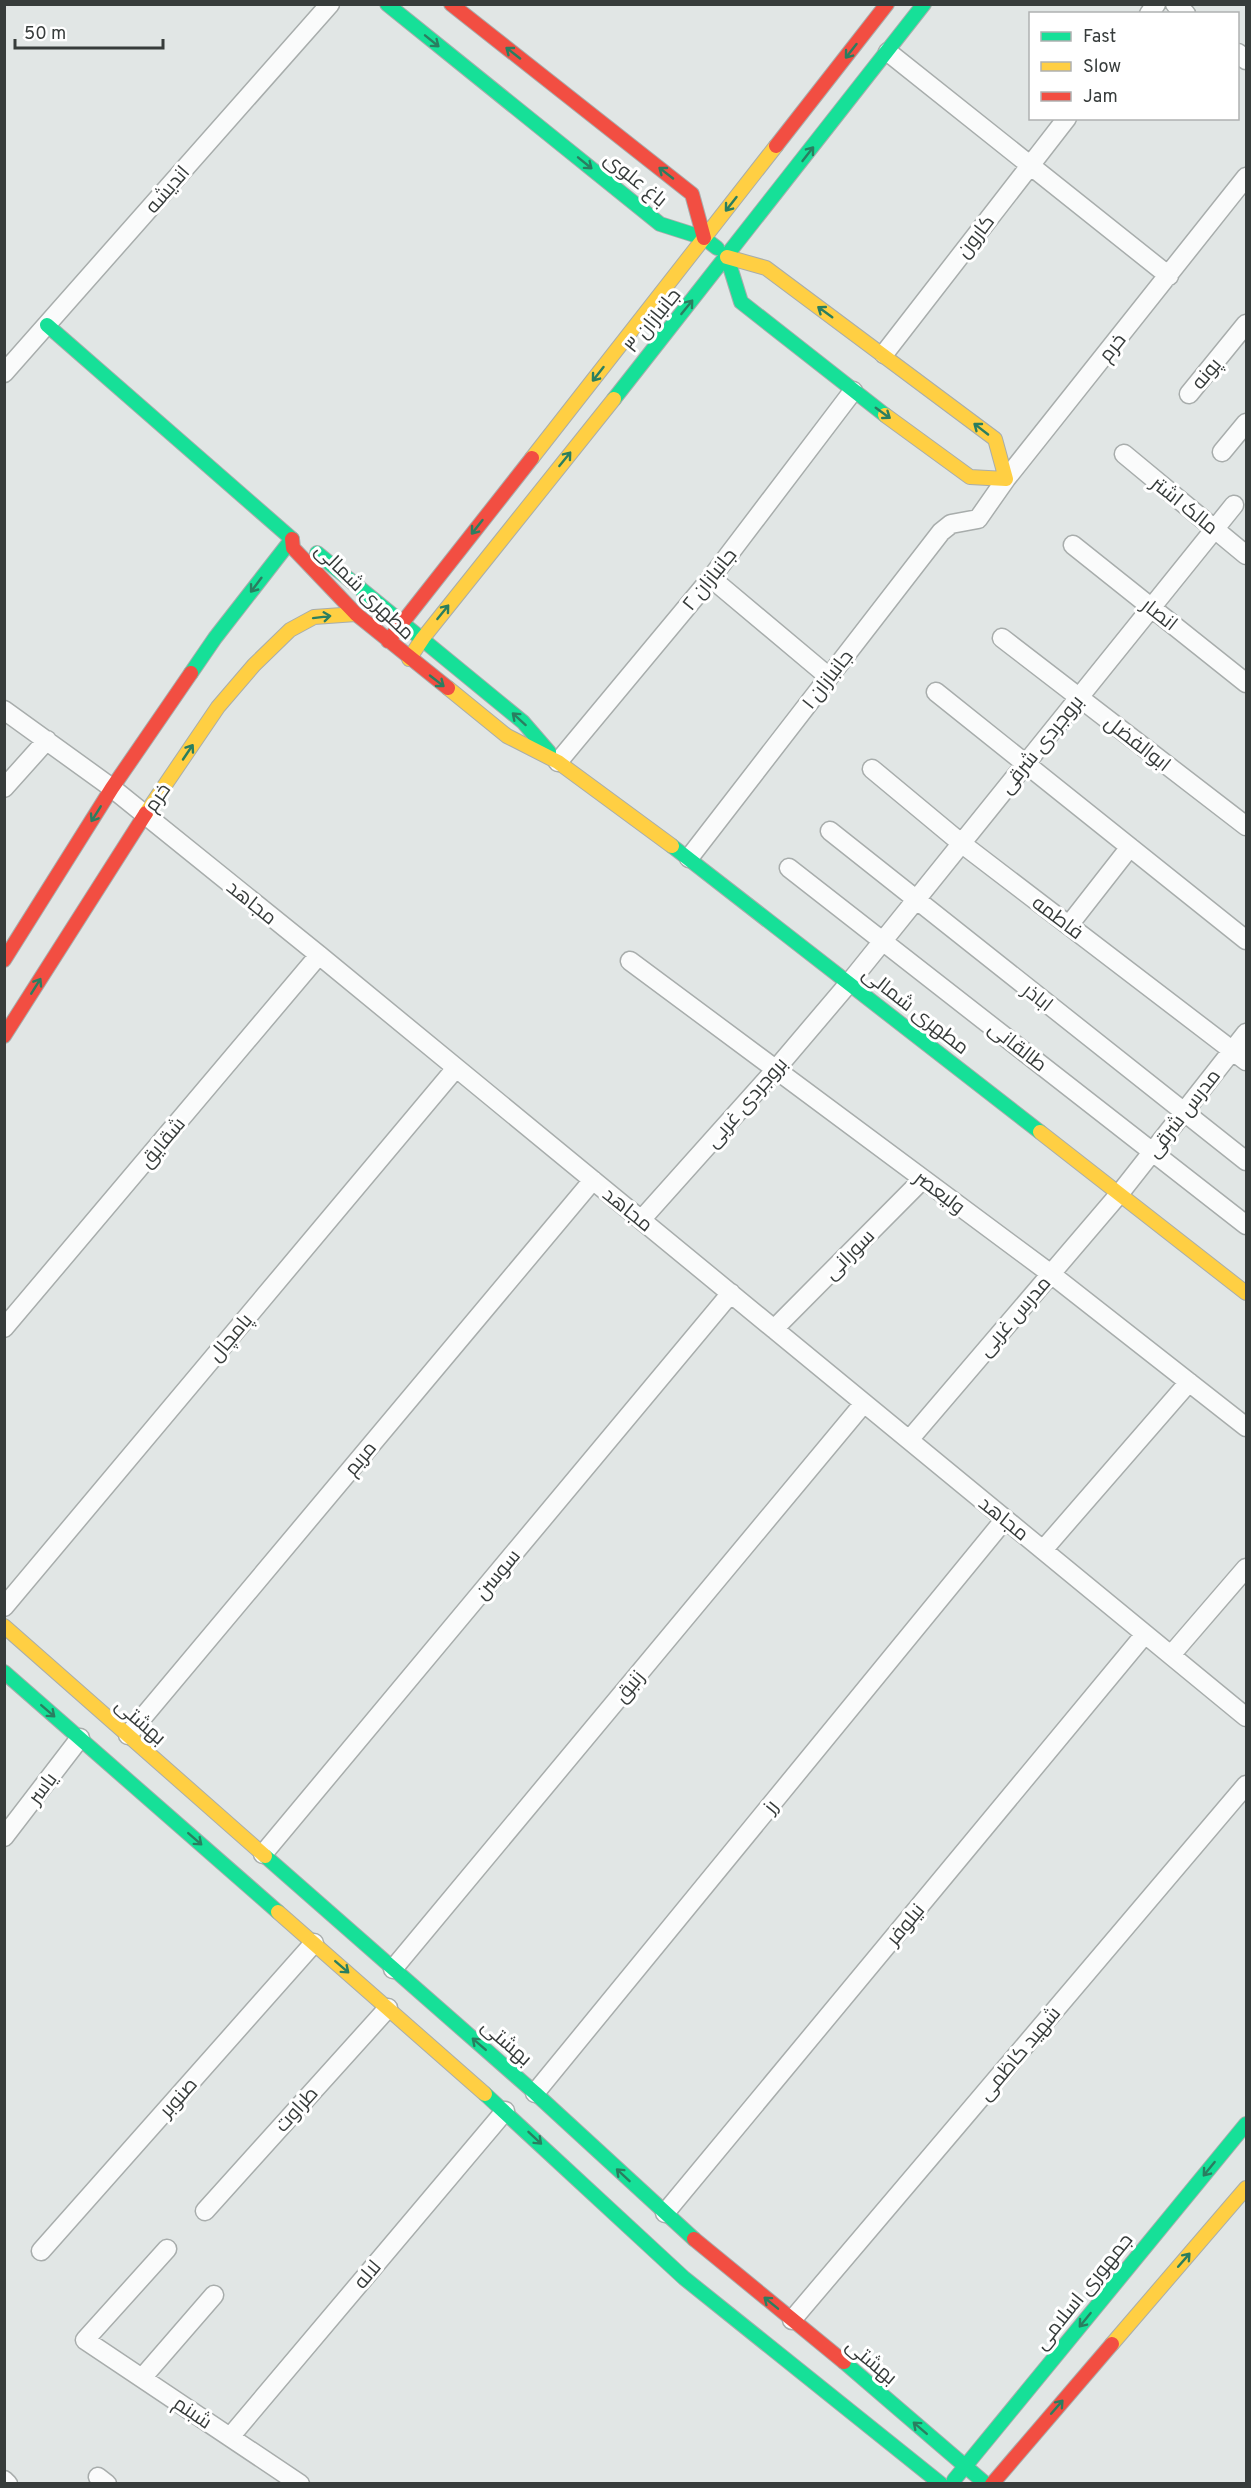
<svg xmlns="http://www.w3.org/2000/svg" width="1251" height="2488" font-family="Overpass,Cairo,sans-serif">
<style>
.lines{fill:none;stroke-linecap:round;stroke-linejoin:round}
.street-casing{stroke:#a8adac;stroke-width:21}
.fast-casing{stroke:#a8adac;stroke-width:16}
.slow-casing{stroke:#a8adac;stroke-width:16}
.jam-casing{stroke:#a8adac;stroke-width:16}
.street{stroke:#fafbfb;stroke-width:18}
.fast{stroke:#16e098;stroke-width:14}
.slow{stroke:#ffcf43;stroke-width:14}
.jam{stroke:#f24e42;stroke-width:14}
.oneway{stroke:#2a7e60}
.labels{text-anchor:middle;stroke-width:6;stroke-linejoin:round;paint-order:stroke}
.street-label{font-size:20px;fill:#373c3b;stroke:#fff}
</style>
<rect width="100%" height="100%" fill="#e1e6e5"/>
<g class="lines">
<defs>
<path id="street" d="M1175,4L1186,14
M1149,14L1156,4
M888,52L1169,276
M1238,53L1246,60
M884,354L1067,118
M4,373L330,4
M1189,394L1246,324
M1222,452L1246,423
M1124,454L1246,555
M1073,545L1246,683
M711,578L829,677
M1002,638L1246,826
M936,692L1246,940
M4,710L112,788L319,955L1246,1717
M558,762L711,578L853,391
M872,769L961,843L1246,1061
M4,788L47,740
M830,831L1246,1161
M689,858L941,532L951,524L978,519L1006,479L1246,177
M789,868L1246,1225
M1069,925L1130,847
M630,961L1051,1274L1246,1427
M641,1220L776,1069L849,983L1234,505
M4,1328L319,955
M774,1329L923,1179
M909,1440L1120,1193L1246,1033
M1043,1550L1189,1382
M4,1607L456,1068
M1171,1655L1246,1568
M128,1735L593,1180
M4,1837L80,1738
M263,1854L731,1293
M393,1969L864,1403
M535,2093L1005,1519
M205,2211L388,2008
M665,2213L1145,1634
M167,2249L85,2340L300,2484
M41,2251L314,1943
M792,2320L1246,1785
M142,2378L214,2295
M230,2437L505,2111
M98,2477L107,2484
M4,2480L8,2484"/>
<path id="fast" d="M387,4L660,224L704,238L717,248
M727,257L741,302L885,415
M47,325L292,539
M614,399L924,4
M317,553L523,722L549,752
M191,673L215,638L292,539
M672,846L1040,1132
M4,1672L278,1912
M265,1856L535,2093L694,2239
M485,2094L684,2278L941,2484
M844,2362L986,2484
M954,2480L1246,2124"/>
<path id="slow" d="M727,257L766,268L995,439L1006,479L970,477L885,415
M532,458L776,146
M409,659L423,638L614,399
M448,688L507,736L558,762L672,846
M146,813L218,707L254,665L290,630L314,617L356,614
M1040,1132L1246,1293
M4,1626L265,1856
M278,1912L485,2094
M1112,2344L1246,2188"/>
<path id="jam" d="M451,4L692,194L704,238
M776,146L887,4
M292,539L293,548L356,614L448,688
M388,641L532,458
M4,960L112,788L191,673
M4,1036L146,813
M694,2239L844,2362
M992,2484L1112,2344"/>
</defs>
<use href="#street" class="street-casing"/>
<use href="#fast" class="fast-casing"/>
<use href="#slow" class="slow-casing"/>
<use href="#jam" class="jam-casing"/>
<use href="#street" class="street"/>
<use href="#fast" class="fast"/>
<use href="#slow" class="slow"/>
<use href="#jam" class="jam"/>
</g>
<defs><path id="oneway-shaft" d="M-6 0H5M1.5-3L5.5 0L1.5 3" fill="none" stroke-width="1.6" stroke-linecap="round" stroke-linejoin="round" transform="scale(1.5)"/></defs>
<g class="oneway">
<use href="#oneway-shaft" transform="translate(432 41) rotate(39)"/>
<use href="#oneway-shaft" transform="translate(851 51) rotate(128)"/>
<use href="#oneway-shaft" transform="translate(513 53) rotate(-142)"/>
<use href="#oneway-shaft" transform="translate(808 154) rotate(-52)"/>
<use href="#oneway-shaft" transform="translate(585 163) rotate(39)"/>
<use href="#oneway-shaft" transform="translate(666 173) rotate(-142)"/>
<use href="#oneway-shaft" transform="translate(731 204) rotate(128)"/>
<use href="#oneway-shaft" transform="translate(687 307) rotate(-51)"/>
<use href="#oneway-shaft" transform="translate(825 312) rotate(-144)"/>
<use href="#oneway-shaft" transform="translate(598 374) rotate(128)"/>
<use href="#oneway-shaft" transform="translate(883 413) rotate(36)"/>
<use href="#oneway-shaft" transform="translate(981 429) rotate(-142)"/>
<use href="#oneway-shaft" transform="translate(565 459) rotate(-51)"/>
<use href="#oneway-shaft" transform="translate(477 527) rotate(128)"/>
<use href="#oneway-shaft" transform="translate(256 585) rotate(127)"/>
<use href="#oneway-shaft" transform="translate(443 612) rotate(-51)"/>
<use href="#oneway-shaft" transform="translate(322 617) rotate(-7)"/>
<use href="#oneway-shaft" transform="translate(437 681) rotate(38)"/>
<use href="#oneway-shaft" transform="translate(519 719) rotate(-138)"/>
<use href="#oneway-shaft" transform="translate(188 752) rotate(-56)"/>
<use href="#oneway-shaft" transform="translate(96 814) rotate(122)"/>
<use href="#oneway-shaft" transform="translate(36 986) rotate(-58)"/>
<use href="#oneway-shaft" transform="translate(48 1711) rotate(41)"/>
<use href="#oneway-shaft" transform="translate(195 1839) rotate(41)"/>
<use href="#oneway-shaft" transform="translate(342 1967) rotate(41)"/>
<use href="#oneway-shaft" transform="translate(479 2044) rotate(-139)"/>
<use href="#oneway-shaft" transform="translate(535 2138) rotate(43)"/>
<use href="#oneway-shaft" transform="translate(1209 2169) rotate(129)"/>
<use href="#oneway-shaft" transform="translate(623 2175) rotate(-137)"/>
<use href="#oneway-shaft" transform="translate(1184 2260) rotate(-49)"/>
<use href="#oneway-shaft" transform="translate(771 2303) rotate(-141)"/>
<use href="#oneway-shaft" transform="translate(1085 2320) rotate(129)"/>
<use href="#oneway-shaft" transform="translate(1057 2407) rotate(-49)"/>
<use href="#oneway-shaft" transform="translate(920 2428) rotate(-139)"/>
</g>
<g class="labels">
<g class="street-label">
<text transform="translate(636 179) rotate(39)" y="7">باغ علوی</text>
<text transform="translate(167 189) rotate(-49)" y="7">اندیشه</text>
<text transform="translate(975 236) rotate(-52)" y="7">کارون</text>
<text transform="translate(652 320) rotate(-51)" y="7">جانبازان ۳</text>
<text transform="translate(1112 347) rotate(-51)" y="7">خرم</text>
<text transform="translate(1206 373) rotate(-50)" y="7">پونه</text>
<text transform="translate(1185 505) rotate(39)" y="7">مالک اشتر</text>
<text transform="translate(709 579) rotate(-51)" y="7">جانبازان ۲</text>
<text transform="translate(365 591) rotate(44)" y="7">مطهری شمالی</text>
<text transform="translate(1160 614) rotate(38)" y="7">انصار</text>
<text transform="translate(827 679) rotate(-52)" y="7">جانبازان ۱</text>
<text transform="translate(1138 743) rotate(38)" y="7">ابوالفضل</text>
<text transform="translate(1041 744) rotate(-51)" y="7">بروجردی شرقی</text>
<text transform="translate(157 797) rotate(-55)" y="7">خرم</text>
<text transform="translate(252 902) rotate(39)" y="7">مجاهد</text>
<text transform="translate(1058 917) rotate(37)" y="7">فاطمه</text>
<text transform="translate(1038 997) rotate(38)" y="7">اباذر</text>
<text transform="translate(916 1010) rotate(38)" y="7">مطهری شمالی</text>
<text transform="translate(1018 1046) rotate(38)" y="7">طالقانی</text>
<text transform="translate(746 1102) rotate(-49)" y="7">بروجردی غربی</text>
<text transform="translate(1183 1113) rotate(-52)" y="7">مدرس شرقی</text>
<text transform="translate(162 1142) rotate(-50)" y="7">شقایق</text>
<text transform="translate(940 1192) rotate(37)" y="7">ولیعصر</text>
<text transform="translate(628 1209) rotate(39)" y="7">مجاهد</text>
<text transform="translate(849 1254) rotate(-45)" y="7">سورانی</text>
<text transform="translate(1014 1316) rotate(-49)" y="7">مدرس غربی</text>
<text transform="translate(230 1337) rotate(-50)" y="7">پامچال</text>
<text transform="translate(360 1458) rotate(-50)" y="7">مریم</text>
<text transform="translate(1004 1518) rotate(39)" y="7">مجاهد</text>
<text transform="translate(497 1574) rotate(-50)" y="7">سوسن</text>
<text transform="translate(629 1686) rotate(-50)" y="7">زنبق</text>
<text transform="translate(141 1721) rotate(41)" y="7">بهشتی</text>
<text transform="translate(42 1788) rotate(-53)" y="7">یاسر</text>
<text transform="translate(770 1806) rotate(-51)" y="7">رز</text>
<text transform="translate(905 1924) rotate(-50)" y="7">نیلوفر</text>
<text transform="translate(507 2042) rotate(41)" y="7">بهشتی</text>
<text transform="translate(1019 2053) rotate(-50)" y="7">شهید کاظمی</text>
<text transform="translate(178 2097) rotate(-48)" y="7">صنوبر</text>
<text transform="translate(296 2109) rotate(-48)" y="7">طراوت</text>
<text transform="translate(367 2274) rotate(-50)" y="7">لاله</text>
<text transform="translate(1083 2291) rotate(-51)" y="7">جمهوری اسلامی</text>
<text transform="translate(872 2361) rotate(40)" y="7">بهشتی</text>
<text transform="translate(193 2412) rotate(34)" y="7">شبنم</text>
</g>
</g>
<rect width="1251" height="2488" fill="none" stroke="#373c3b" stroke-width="12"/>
<rect x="1029" y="12" width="210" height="108" fill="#ffffff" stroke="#afb1b1" stroke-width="1.5"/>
<rect x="1041" y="32" width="30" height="9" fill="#16e098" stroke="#afb1b1" stroke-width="1.5"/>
<text x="1083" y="42" font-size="18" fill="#373c3b">Fast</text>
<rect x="1041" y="62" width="30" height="9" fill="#ffcf43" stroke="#afb1b1" stroke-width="1.5"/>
<text x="1083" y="72" font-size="18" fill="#373c3b">Slow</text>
<rect x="1041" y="92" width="30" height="9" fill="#f24e42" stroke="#afb1b1" stroke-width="1.5"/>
<text x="1083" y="102" font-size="18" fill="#373c3b">Jam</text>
<path d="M15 39v9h148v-9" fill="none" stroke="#373c3b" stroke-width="3"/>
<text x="24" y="39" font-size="18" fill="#373c3b" stroke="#ffffff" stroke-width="4.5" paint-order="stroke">50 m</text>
</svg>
